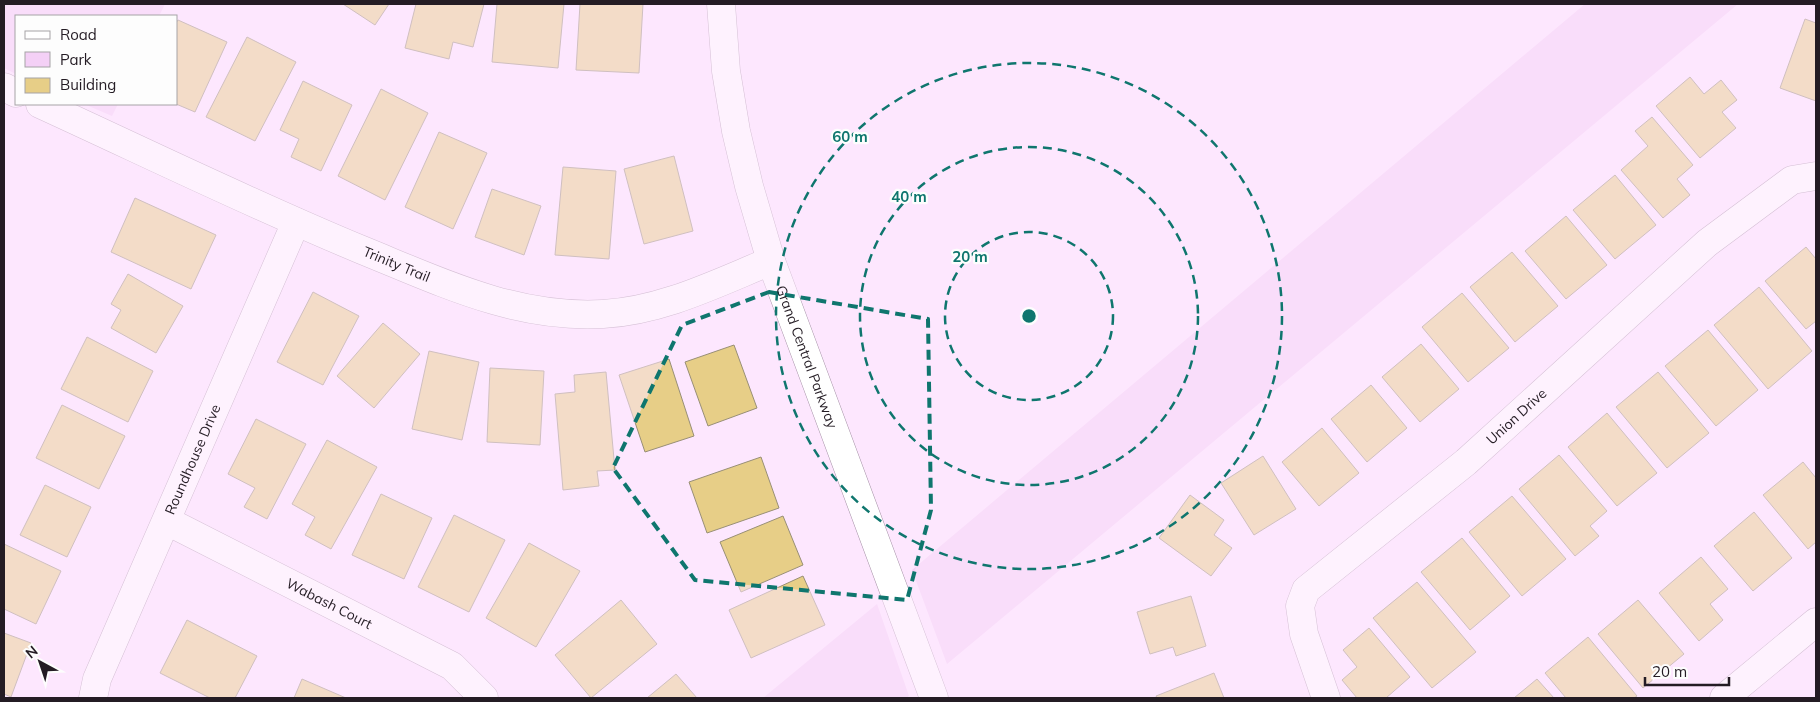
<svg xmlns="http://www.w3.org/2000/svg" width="1820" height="702" font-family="Mulish,sans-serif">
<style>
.green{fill:#f4d0f6}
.building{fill:#e7ce87;stroke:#988f76}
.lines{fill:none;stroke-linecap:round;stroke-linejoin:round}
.minor-casing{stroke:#a591a6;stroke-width:29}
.minor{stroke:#fff;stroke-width:28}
.marked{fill:none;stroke:#0f766e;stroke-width:4;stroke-dasharray:10 6;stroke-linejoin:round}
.ring{fill:none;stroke:#0f766e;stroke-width:2.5;stroke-dasharray:9 6}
.labels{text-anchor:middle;stroke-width:4.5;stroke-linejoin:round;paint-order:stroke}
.street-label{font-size:14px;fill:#241c24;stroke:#fdfdfd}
.centre{fill:#0f766e;stroke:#fdfdfd;stroke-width:2.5}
.ring-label{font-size:15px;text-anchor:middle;font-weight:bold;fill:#0f766e;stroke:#fdfdfd;stroke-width:4.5;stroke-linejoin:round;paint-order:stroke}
</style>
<rect width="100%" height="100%" fill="#fde7fe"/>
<path class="green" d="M4,4H165L159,16H16V74L4,68Z
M1585,4H1738L947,664L912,570Z
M84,104H118L112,116Z
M877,604L909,696L906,698H763Z"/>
<path class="building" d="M343,4H389L375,25Z
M416,4H484L473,47L453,42L449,59L405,48Z
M497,4H564L558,68L492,62Z
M580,4H643L639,73L576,70Z
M1805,19L1816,23V101L1780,88Z
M178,20L227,42L195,112L176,104V23Z
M247,37L296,62L255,141L206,117Z
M1690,77L1704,94L1721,80L1737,100L1722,112L1736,128L1700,158L1656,106Z
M303,81L352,105L321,171L291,157L299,139L280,130Z
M381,89L428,113L385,200L338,176Z
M1652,117L1693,165L1677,179L1690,195L1663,218L1621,170L1648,146L1635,131Z
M439,132L487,153L453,229L405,207Z
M674,156L693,231L644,244L624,169Z
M563,167L616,171L609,259L555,255Z
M1615,175L1656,225L1615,259L1573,210Z
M492,189L541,206L524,255L475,237Z
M135,198L216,235L191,289L111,252Z
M1566,216L1607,265L1566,299L1525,251Z
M1806,247L1816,259V321L1806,329L1765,281Z
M1512,252L1558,306L1515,342L1470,287Z
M128,274L183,306L156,353L111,328L121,310L111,304Z
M1759,287L1812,351L1768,389L1714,325Z
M313,292L359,316L323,385L277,362Z
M1462,293L1509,348L1468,382L1422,327Z
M383,323L420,354L374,408L337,376Z
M1708,330L1758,390L1716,426L1665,366Z
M87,337L153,371L128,422L61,389Z
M1421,344L1459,389L1420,422L1382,377Z
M734,345L757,408L708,426L685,362Z
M429,351L479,362L462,440L412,429Z
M669,359L694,436L645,452L619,375Z
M490,368L544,371L540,445L487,442Z
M606,372L615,470L597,471L599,486L563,490L555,394L575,392L574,375Z
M1658,372L1709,433L1667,468L1616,407Z
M1371,385L1407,428L1367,462L1331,419Z
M62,405L125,436L99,489L36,458Z
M1607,413L1657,473L1617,506L1568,447Z
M256,419L306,444L267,519L244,507L255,488L228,474Z
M1322,428L1359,473L1319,506L1282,462Z
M327,440L377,467L331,549L305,535L315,517L292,504Z
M1559,455L1607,511L1590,526L1599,536L1575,556L1519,489Z
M1263,456L1296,509L1254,535L1221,483Z
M761,457L779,508L707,533L689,482Z
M1803,462L1816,478V542L1808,549L1763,495Z
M45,485L91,507L67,557L20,535Z
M381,494L432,518L404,579L352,555Z
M1190,495L1224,520L1214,535L1232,548L1211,576L1159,538Z
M1512,496L1566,559L1522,596L1469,532Z
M1754,512L1792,558L1753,591L1714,546Z
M454,515L505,540L469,612L418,587Z
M783,516L803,565L741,592L720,542Z
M1462,538L1510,596L1470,630L1421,572Z
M529,543L580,571L536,647L486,618Z
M4,544L61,571L36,624L4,609Z
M1701,557L1728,589L1710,604L1723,620L1699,641L1659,593Z
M803,576L825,625L751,658L729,610Z
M1417,582L1476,652L1432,688L1373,618Z
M1191,596L1206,646L1176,656L1173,647L1150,654L1137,612Z
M621,600L657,644L591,698L555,655Z
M1638,600L1684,654L1643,688L1598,634Z
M187,620L257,656L235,698H210L160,673Z
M1369,628L1410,677L1386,698H1357L1342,680L1357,667L1343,650Z
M4,633L31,643L11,697L4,694Z
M1588,637L1637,696L1634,698H1566L1545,673Z
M1214,673L1224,698H1157L1156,696Z
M676,674L697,698H647Z
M302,679L346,698H294Z
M1537,679L1554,698H1514Z"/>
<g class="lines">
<defs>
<g id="minor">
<path id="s1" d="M721,4L726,71L736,131L749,186L771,261L934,698"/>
<path d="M4,87L16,93"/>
<path id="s2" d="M40,104C147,153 253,205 362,250C441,282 516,319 603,314C662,311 717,283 771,261"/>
<path id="s3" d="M167,521L452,666L484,698"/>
<path id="s4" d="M93,698L97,679L296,222"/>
<path id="s5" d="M1326,698L1304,634L1300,606L1306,590L1466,462L1707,243L1792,180L1816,176"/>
<path d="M1724,698L1816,622"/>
</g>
</defs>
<use href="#minor" class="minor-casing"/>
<use href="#minor" class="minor"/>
</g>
<path d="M0 0H1820V702H0ZM769,292L928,319L931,510L907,600L695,580L613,468L682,325Z" fill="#fde7fe" fill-opacity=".55" fill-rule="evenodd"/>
<path class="marked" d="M769,292L928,319L931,510L907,600L695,580L613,468L682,325Z"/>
<g class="ring">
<circle cx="1029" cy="316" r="84"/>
<circle cx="1029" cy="316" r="169"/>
<circle cx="1029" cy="316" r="253"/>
</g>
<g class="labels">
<g class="street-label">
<text dy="5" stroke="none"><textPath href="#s2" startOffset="391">Trinity Trail</textPath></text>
<text dy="5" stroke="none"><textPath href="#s1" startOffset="365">Grand Central Parkway</textPath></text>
<text dy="5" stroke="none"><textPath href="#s5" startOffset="386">Union Drive</textPath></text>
<text dy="5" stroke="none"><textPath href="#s4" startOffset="259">Roundhouse Drive</textPath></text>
<text dy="5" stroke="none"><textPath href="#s3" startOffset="182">Wabash Court</textPath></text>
</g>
</g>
<circle cx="1029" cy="316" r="8" class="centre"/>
<g class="ring-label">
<text x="850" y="142">60 m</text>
<text x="909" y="202">40 m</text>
<text x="970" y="262">20 m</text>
</g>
<rect width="1820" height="702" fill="none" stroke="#241c24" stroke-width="10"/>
<rect x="15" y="15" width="162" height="90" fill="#fdfdfd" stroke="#a6a3a6"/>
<rect x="25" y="31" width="25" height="8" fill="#ffffff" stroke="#a6a3a6"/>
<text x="60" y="40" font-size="15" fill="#241c24">Road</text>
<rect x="25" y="52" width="25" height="15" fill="#f4d0f6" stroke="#a6a3a6"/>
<text x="60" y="65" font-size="15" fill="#241c24">Park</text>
<rect x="25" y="78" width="25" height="15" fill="#e7ce87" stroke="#a6a3a6"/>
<text x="60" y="90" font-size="15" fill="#241c24">Building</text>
<g transform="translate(40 662) rotate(320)" stroke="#fdfdfd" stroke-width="4" paint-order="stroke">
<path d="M0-4L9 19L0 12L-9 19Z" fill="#241c24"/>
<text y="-8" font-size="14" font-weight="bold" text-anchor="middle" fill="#241c24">N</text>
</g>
<path d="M1645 677v8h84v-8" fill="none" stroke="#241c24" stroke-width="2.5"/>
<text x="1652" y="677" font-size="15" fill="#241c24" stroke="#fdfdfd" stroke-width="4" paint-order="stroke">20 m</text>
</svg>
